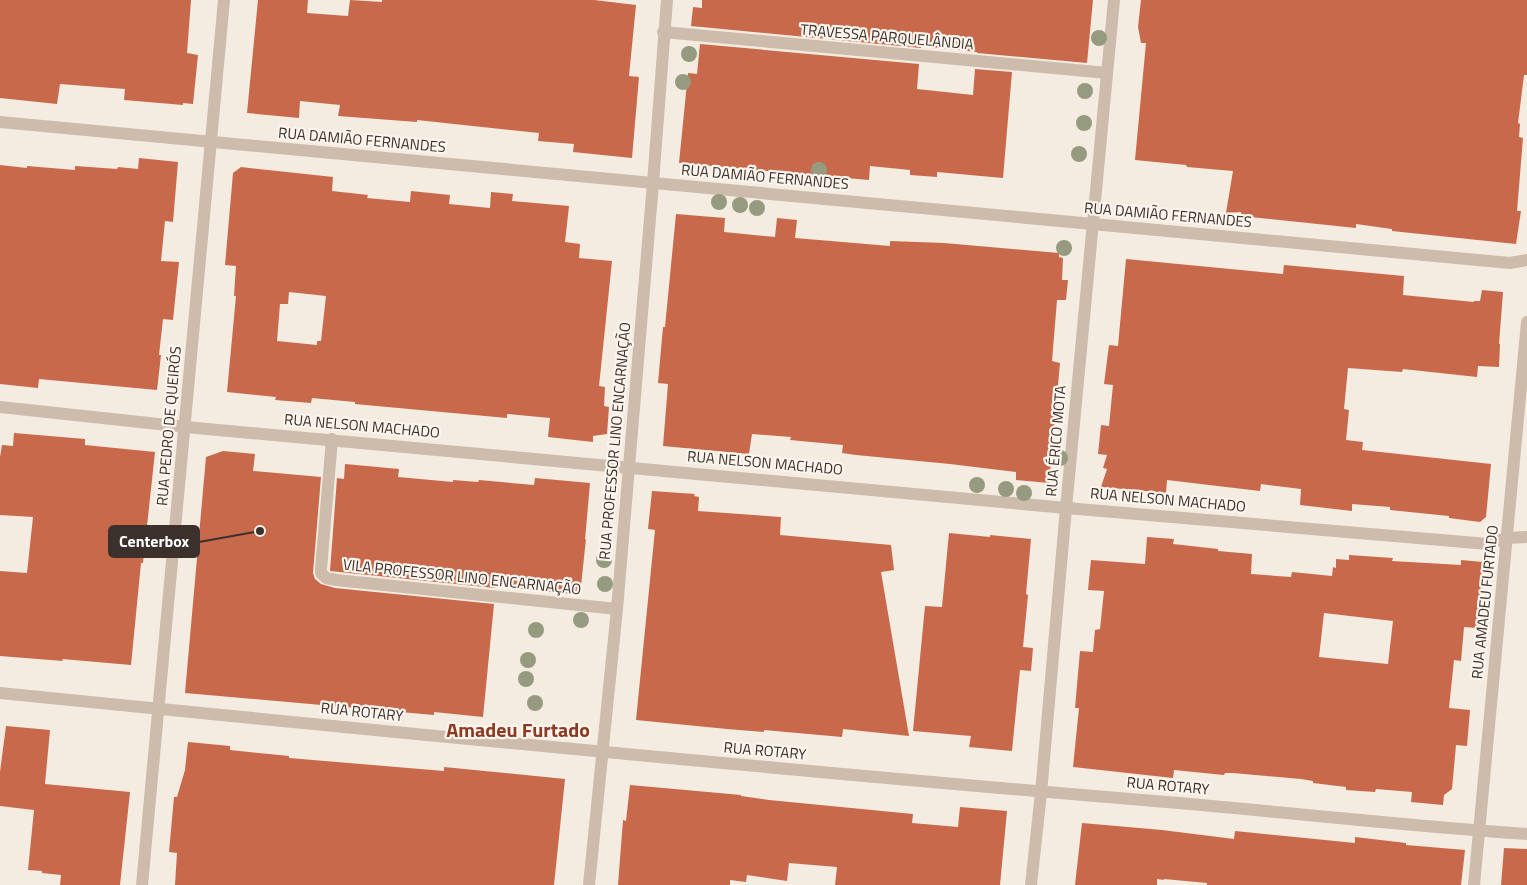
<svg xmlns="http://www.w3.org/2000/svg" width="1527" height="885" font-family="'Titillium Web',sans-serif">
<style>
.building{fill:#c8694b;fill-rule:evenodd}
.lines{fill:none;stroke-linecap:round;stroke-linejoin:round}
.minor{stroke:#cdbbac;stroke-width:12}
.tertiary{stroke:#cdbbac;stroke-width:12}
.tree{fill:#969b7f}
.labels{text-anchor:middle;stroke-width:4.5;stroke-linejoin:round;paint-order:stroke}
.street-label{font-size:15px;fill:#3b302b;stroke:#fbf5ee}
.district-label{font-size:20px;font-weight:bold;fill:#8c3b22;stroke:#fbf5ee}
.leader{fill:none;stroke:#3b302b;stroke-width:2}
.callout-dot{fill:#3b302b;stroke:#fbf5ee;stroke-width:2}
.callout{fill:#3b302b;stroke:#3b302b;stroke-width:2}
.callout-label{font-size:16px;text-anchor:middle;font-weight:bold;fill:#fff}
</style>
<rect width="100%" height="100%" fill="#f4ebe1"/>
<path class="building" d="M0,0H191L187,53L198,55L193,104L183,103V105L124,100L125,89L60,84L57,104L0,98Z
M258,0H308L307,13L348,16L350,0L382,2V0H594L636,5L629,76L639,77L632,158L573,152L574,144L538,141L539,133L417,120V122L338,116L340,105L300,101L299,118L247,113Z
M702,0H1093L1087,63L977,53V52L921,46V48L691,26L693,7L702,8Z
M1141,0H1527V75H1524L1518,123L1520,124L1519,137L1523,138L1517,211H1521L1516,244L1392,231V229L1356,224V228L1241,216V212L1226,213L1233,171L1187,167L1186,165L1135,160L1146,43H1141L1138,27Z
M700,44L919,64L917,89L973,95L975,69L1012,72L1003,178L937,172V177L910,175V170L870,166L869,180L679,163L688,73L697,74Z
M139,158L178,162L173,222L165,221L161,261L179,262L173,320L163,319L159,355H161L157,390L39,379L38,388L0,384V165L27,168V166L75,170V166L117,169L118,167L138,169Z
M241,167L333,177L332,191L368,195L367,198L410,202L411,191L450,195L449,204L490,208L491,192L513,194L512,201L569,206L565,242L580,244L579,258L612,261L599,386L605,387L604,406L609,407L607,434L593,436V442L548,437L550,418L507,414V418L355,404V402L312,398L311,403L275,400L276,397L227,392L236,296H234L236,266L225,265L233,173ZM289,292L326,296L321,341H317V345L277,341L280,304H288Z
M676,214L725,218L724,232L775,237L777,218L797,220L795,238L890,246V241L944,243L1059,253V257L1063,258L1062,280H1068L1066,300H1057L1052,361L1060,363L1049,483L1016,480V472L950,464L856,455L842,453L843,445L790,440L791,437L752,434L749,454L663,446L668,384L658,383L663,327H665Z
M1126,259L1283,274L1284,265L1404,276L1403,295L1474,302V301H1480L1482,290L1503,292L1499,344H1500L1499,367L1478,366L1477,377L1403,369L1402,372L1348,368L1344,409L1349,410L1346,440L1363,442L1362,450L1491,464L1486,517L1480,522L1449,518V516L1390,510V507L1352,504V511L1300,505L1301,489L1261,484L1260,491L1167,480L1166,493L1101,487L1107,469L1103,468L1107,455L1098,454L1101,425L1109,426L1113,385L1104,384L1109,345L1118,346Z
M14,433L85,439V445L155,452L143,563H141L131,665L62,659L63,661L0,656V571L27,573L33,517L0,515V457L2,445L13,446Z
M223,451L255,454L253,471L321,477L313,573L315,579L321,584L335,588L494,604L483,717L434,712V715L185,693L206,457Z
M345,464L399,469L398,477L453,482V480L478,482L479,480L534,485L535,478L590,483L585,540L586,539L580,595L496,586L495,588L330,571L337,478L344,479Z
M652,491L695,494L694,496L699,497L698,511L781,517L780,535L891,545L894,570L881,572L909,736L843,729L842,737L764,730V732L727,729L636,720L655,530L648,529Z
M949,533L990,537V535L1031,539L1026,594L1028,595L1023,647L1033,648L1031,671L1020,670L1012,751L969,747L971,736L913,731L925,606L942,607Z
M1147,537L1174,539L1173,544L1218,549V551L1252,554L1251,574L1291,577L1292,572L1332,576L1333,567L1336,568V559L1349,560V555L1393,558L1392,561L1461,565V560L1483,562L1477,628L1464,627L1461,661L1454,660L1449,708L1470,710L1467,746L1456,745L1452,789L1444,795L1443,805L1411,802L1412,792L1376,789L1375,792L1346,790V787L1313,783V781L1301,779L1233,773H1225L1224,775L1174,770L1173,778L1073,767L1079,708H1075L1080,651L1093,652L1095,630L1100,629L1104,591L1088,590L1091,560L1145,564ZM1324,613L1393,621L1388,664L1319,657Z
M6,726L50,730L45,784L130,792L120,885H60L61,875L42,873V871L28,870L34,810L0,806V772Z
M188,742L230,746V750L289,756V758L444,771V767L565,779L554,885H175L177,853L169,852L174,797H177L185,770Z
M630,785L741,795V796L769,800L913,814L912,823L958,827L960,807L1007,811L1000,885H835L837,867L789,863L787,881L747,875L746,882L730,880V885H618L623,820L626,821Z
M1082,823L1162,830L1234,839L1235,831L1355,843V837L1406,843V845L1465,850L1461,885H1207V883L1164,879V880L1157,879V885H1075Z
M1504,848L1527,849V885H1501Z"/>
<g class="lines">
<path class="minor" d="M663,32L1107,73
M0,122L1510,263L1527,260
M0,407L186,427L1066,508L1488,544L1507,538L1527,537
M332,439L321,569V573L326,578L336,580L617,609
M0,693C389,732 777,770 1166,802C1286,812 1407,826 1527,834
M142,885L224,0"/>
<path class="tertiary" d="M589,885L617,609L653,183L667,0
M1031,885L1041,793L1066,508L1114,0
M1474,885L1527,322"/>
</g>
<g class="tree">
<circle cx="1099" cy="38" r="8"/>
<circle cx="689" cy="54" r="8"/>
<circle cx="683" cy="82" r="8"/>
<circle cx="1085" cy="91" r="8"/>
<circle cx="1084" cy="123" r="8"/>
<circle cx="1079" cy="154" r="8"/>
<circle cx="819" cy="170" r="8"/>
<circle cx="719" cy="202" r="8"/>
<circle cx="740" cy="205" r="8"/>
<circle cx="757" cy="208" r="8"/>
<circle cx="1064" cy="248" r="8"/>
<circle cx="1060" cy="458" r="8"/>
<circle cx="977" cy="485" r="8"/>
<circle cx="1006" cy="489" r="8"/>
<circle cx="1024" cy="493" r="8"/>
<circle cx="604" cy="560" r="8"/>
<circle cx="605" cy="584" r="8"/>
<circle cx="581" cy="620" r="8"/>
<circle cx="536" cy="630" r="8"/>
<circle cx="528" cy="660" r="8"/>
<circle cx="526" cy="679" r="8"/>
<circle cx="535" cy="703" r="8"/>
</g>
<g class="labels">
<g class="street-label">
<text transform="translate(887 37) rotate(5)" y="5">TRAVESSA PARQUELÂNDIA</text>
<text transform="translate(362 140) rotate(5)" y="5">RUA DAMIÃO FERNANDES</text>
<text transform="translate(765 177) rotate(5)" y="5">RUA DAMIÃO FERNANDES</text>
<text transform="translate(1168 215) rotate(5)" y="5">RUA DAMIÃO FERNANDES</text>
<text transform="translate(169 426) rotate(-85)" y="5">RUA PEDRO DE QUEIRÓS</text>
<text transform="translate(362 426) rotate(5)" y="5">RUA NELSON MACHADO</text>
<text transform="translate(615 441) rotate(-85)" y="5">RUA PROFESSOR LINO ENCARNAÇÃO</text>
<text transform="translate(1056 441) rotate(-85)" y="5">RUA ÉRICO MOTA</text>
<text transform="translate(765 463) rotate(5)" y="5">RUA NELSON MACHADO</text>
<text transform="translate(1168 500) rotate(5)" y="5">RUA NELSON MACHADO</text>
<text transform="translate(462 577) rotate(6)" y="5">VILA PROFESSOR LINO ENCARNAÇÃO</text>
<text transform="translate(1485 602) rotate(-84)" y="5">RUA AMADEU FURTADO</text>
<text transform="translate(362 712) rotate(6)" y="5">RUA ROTARY</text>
<text transform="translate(765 751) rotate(5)" y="5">RUA ROTARY</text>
<text transform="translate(1168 786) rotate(5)" y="5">RUA ROTARY</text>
</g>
<g class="district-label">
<text x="518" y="737">Amadeu Furtado</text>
</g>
</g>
<path class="leader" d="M260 531L199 542"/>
<circle class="callout-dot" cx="260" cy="531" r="5"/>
<rect class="callout" x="109" y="526" width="90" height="31" rx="5"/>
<g class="callout-label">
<text x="154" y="547">Centerbox</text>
</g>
</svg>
